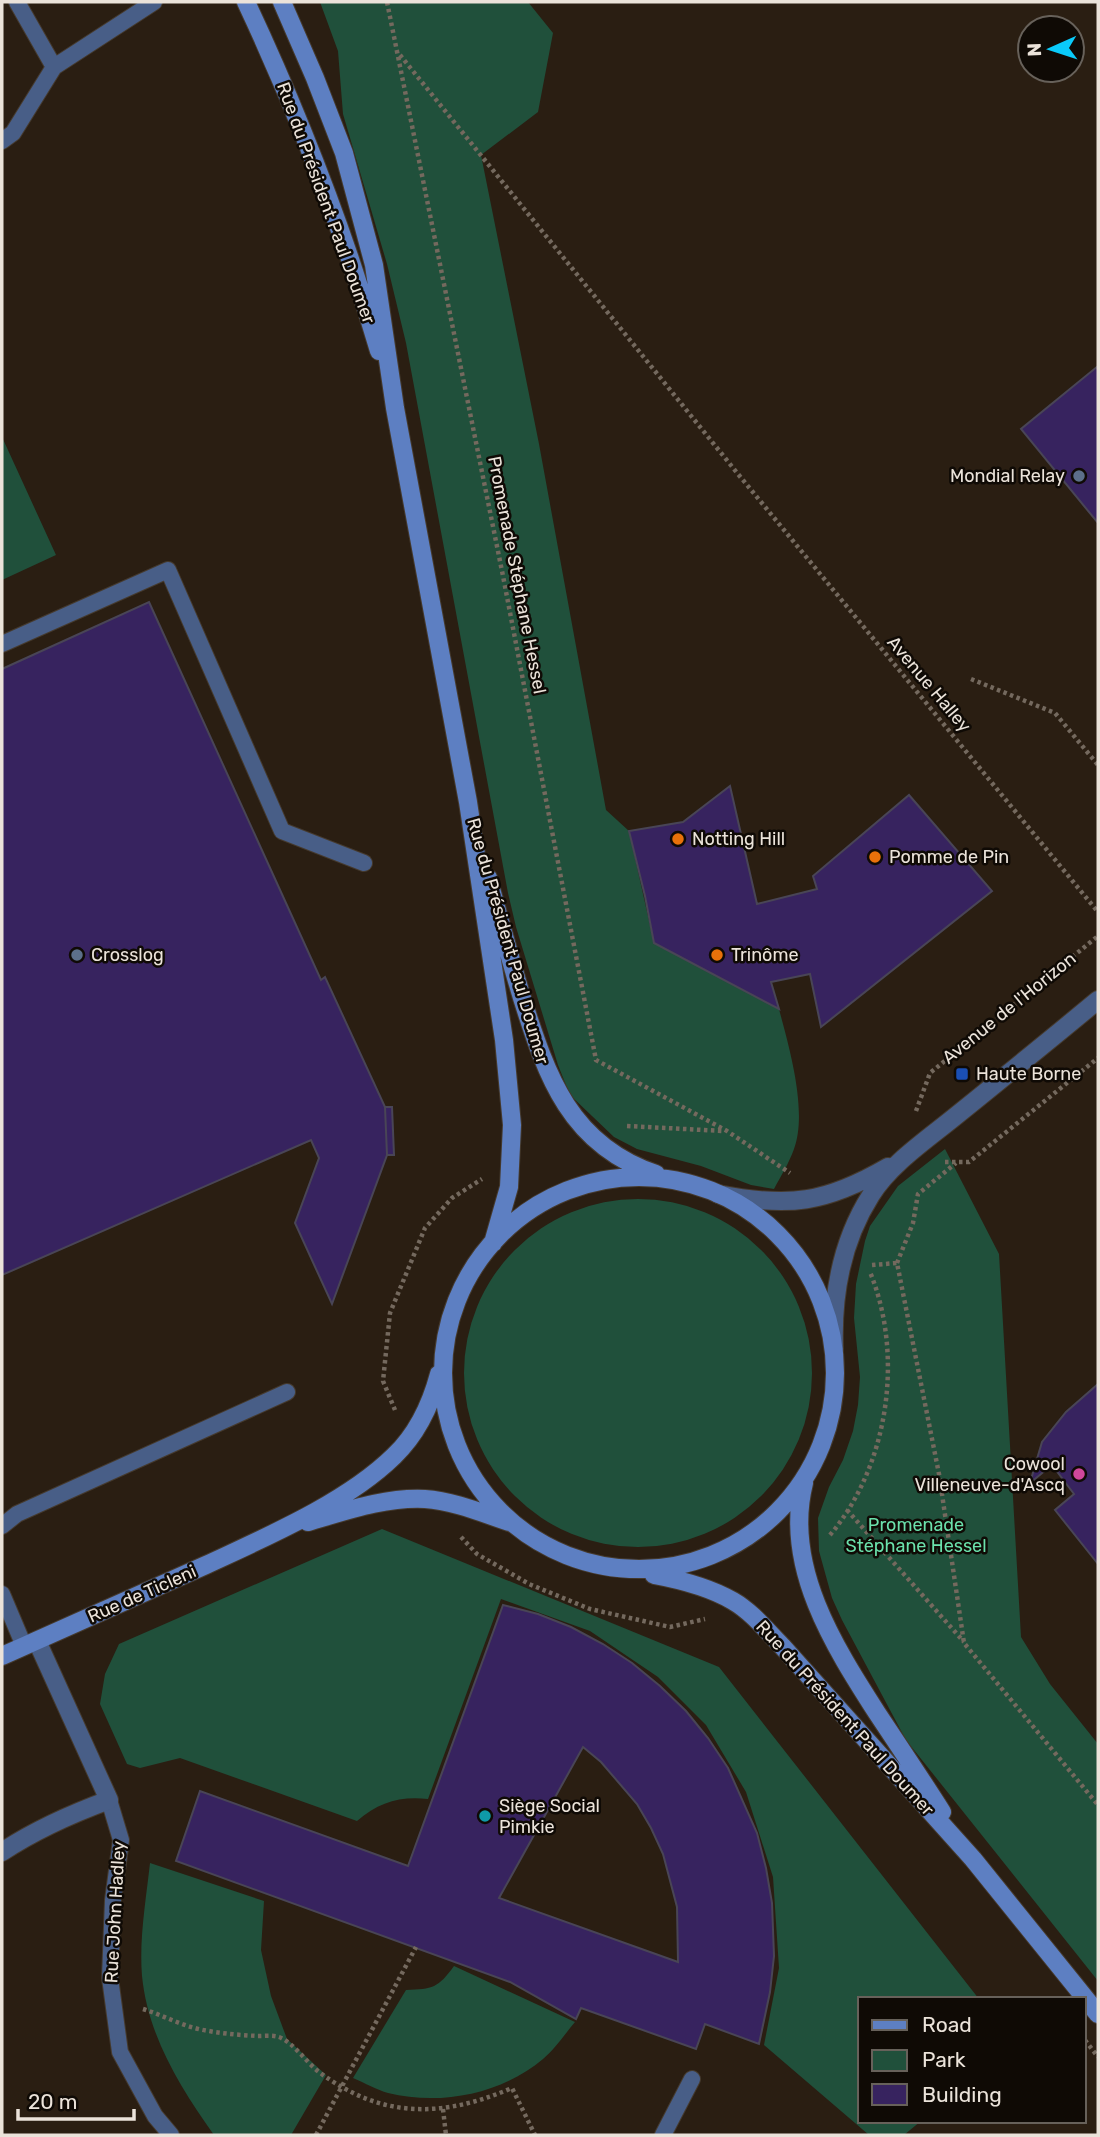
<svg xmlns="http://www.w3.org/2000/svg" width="1100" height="2137" font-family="Rubik,sans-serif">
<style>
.green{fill:#20503b}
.building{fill:#37235f;stroke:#494556;stroke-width:2;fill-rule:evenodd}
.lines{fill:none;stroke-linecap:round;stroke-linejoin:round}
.lane-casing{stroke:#453a2e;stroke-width:18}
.street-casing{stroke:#453a2e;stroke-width:20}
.secondary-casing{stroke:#453a2e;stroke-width:20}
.path{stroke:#74695e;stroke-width:4.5;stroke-dasharray:3.5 3.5;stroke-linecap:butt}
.lane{stroke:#485e87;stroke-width:16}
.street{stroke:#485e87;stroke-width:18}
.secondary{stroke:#5d7fc2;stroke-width:18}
.service-dot{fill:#5c6f8a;stroke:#0f0a05;stroke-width:2.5}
.food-dot{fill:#e8710a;stroke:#0f0a05;stroke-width:2.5}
.transit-dot{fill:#1a4fb4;stroke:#0f0a05;stroke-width:2.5}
.hotel-dot{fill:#d1479c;stroke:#0f0a05;stroke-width:2.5}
.culture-dot{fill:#0f9aa8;stroke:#0f0a05;stroke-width:2.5}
.labels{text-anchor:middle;stroke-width:5;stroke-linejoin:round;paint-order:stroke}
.street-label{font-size:18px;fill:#ebe3da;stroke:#0f0a05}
.poi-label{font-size:18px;fill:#ebe3da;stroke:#0f0a05;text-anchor:start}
.park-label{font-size:18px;fill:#6be1ac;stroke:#0f0a05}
</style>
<rect width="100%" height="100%" fill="#2a1e12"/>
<path class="green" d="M320,2H528L553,33L538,112L481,155L539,444L606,810L629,831L654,943L779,1009C789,1047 808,1111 794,1149C789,1163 781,1176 774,1189L751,1185L701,1166L637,1149L614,1137L570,1095L558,1065L516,927L508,893L406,343L387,264L343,114L338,51Z
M2,437L56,555L2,580Z
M945,1149L999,1254L1021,1637L1050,1684L1098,1744V1981L906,1740L842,1620L832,1598L819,1551L818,1518L829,1487L843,1460L853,1431L858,1405L860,1377L854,1318L856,1284L865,1241L870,1226L898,1186Z
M464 1373a174 174 0 1 1 348 0a174 174 0 1 1-348 0Z
M382,1529L719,1667L979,1999H860V2121H921L904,2135H869L764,2045L779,1968L773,1877L746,1792L706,1725L658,1677L590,1631L501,1599L428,1799C400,1796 379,1802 357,1821L180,1758L140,1768L127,1764L100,1704L105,1674L119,1644Z
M150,1863L264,1901L261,1950L271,1996L287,2039L326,2075L291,2135H214C180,2087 148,2036 142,1976C139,1939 146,1900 150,1863Z
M454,1966L575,2022C565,2034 555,2049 543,2059C501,2094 441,2106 388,2093C377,2090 365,2083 353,2078L406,1990C433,1989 438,1988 454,1966Z"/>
<path class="building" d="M1098,366V523L1021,429Z
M149,602L321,980L325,977L385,1107L387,1155L332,1304L295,1223L319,1158L311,1140L2,1275V669Z
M730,786L757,904L817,889L813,876L909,795L992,891L821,1027L810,974L771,982L779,1009L654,943L645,896L629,831L683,822Z
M385,1107H392L394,1155H387Z
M1098,1384V1564L1055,1510L1074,1494L1052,1465L1030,1483L1042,1442L1066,1412Z
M503,1605L538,1614L571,1627L603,1644L632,1663L660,1686L686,1711L708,1738L728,1768L757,1833L766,1868L772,1903L774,1956L770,1992L759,2044L705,2024L696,2049L581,2008L576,2019L510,1982L176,1861L200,1791L408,1866ZM583,1747L601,1762L637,1804L651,1828L663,1854L677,1907L678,1962L499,1898Z"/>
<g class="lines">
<defs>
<path id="lane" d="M54,67L154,2
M2,141L13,133L54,67L17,2
M2,644L168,570L282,831L364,863
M2,1526L17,1514L287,1392
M2,1594L24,1646
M109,1800L121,1840L113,1900L110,1978L120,2052L155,2116L171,2135
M663,2135L692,2079"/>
<path id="street" d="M718,1194C789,1208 826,1203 888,1167
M834,1349C832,1294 841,1242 871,1195C890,1164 929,1138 957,1115C1004,1077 1051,1039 1098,1000
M2,1852C35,1830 71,1814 109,1800L37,1641"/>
<path id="secondary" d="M246,2C299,115 344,231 379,351
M282,2L315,78L344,153L374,265L395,408L468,802L504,1040L512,1125L509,1187L493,1243
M488,878C499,918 510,958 522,998C547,1077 570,1145 656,1174
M443 1373a196 196 0 1 1 392 0a196 196 0 1 1-392 0Z
M804,1483C783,1566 834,1646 877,1713C899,1746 921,1779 942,1812
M308,1522C346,1511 385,1497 425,1499C453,1501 482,1513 509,1522
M654,1575C681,1580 709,1587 733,1601C752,1612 767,1631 782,1646L973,1859L1098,2014
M2,1656C70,1626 138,1595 206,1565C266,1537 346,1503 394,1456C417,1434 431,1404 439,1374"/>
</defs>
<use href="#lane" class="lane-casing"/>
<use href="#street" class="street-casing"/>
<use href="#secondary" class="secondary-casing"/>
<path class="path" d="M387,2L503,576L596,1060L727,1131L790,1173
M400,55L738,474L1098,912
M971,679L1055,713L1098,765
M916,1111L930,1073L1098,936
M627,1126L723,1131
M945,1162H969L1098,1058
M897,1263L913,1223L918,1194L956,1163
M872,1265L897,1263L939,1474L964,1643L1098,1805
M395,1410L383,1381L390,1313L425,1228L452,1198L482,1179
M847,1510L964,1642
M830,1535C889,1465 904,1355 870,1272
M461,1537L477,1554L529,1584L590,1609L670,1627L705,1619
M143,2009C165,2016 186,2028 209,2031C225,2034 241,2035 257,2036C264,2036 273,2035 279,2037C294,2043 306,2062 319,2072C382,2119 442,2118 512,2088L535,2135
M1085,2040L1098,2057
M443,2109L446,2135
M316,2135L416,1947"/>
<use href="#lane" class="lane"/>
<use href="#street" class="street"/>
<use href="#secondary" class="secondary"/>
</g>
<g class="service-dot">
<circle cx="1079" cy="476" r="7"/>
<circle cx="77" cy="955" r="7"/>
</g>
<g class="food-dot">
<circle cx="678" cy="839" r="7"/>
<circle cx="875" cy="857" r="7"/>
<circle cx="717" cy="955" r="7"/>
</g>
<rect class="transit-dot" x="955" y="1067" width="14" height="14" rx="3.5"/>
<circle class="hotel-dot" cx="1079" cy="1474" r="7"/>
<circle class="culture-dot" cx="485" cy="1816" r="7"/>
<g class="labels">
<g class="street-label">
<text transform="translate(326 203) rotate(70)" y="6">Rue du Président Paul Doumer</text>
<text transform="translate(517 575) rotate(79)" y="6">Promenade Stéphane Hessel</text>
<text transform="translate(929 684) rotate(50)" y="6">Avenue Halley</text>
<text transform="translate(508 941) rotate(74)" y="6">Rue du Président Paul Doumer</text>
<text transform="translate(1009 1008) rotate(-39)" y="6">Avenue de l'Horizon</text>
<text transform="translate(142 1594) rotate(-24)" y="6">Rue de Ticleni</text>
<text transform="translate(845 1718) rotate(48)" y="6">Rue du Président Paul Doumer</text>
<text transform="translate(115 1912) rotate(-87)" y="6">Rue John Hadley</text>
</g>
<g class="poi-label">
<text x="1065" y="482" text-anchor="end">Mondial Relay</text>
<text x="692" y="845">Notting Hill</text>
<text x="889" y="863">Pomme de Pin</text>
<text x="91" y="961">Crosslog</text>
<text x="731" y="961">Trinôme</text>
<text x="976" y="1080">Haute Borne</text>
<text x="1065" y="1470" text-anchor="end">Cowool<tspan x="1065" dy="21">Villeneuve-d'Ascq</tspan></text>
<text x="499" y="1812">Siège Social<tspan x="499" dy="21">Pimkie</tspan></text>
</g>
<g class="park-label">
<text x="916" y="1531">Promenade<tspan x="916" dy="21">Stéphane Hessel</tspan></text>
</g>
</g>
<rect width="1100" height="2137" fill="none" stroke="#ebe3da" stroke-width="7"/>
<rect x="858" y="1997" width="228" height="126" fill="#0f0a05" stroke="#67615a" stroke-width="2"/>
<rect x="872" y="2020" width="35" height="10" fill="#5d7fc2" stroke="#67615a" stroke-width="2"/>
<text x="922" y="2032" font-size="21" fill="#ebe3da">Road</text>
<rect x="872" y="2050" width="35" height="21" fill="#20503b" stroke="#67615a" stroke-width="2"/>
<text x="922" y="2067" font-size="21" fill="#ebe3da">Park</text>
<rect x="872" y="2084" width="35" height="21" fill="#37235f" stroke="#67615a" stroke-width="2"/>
<text x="922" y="2102" font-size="21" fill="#ebe3da">Building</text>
<g transform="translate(1051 49) rotate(267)"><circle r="33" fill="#0f0a05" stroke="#67615a" stroke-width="2"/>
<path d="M0-5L12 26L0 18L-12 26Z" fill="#0acafa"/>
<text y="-10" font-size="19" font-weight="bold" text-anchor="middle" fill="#ebe3da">N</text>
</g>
<path d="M18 2109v10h116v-10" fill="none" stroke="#ebe3da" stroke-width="3.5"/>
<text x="28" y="2109" font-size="21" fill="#ebe3da" stroke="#0f0a05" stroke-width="5" paint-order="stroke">20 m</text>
</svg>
